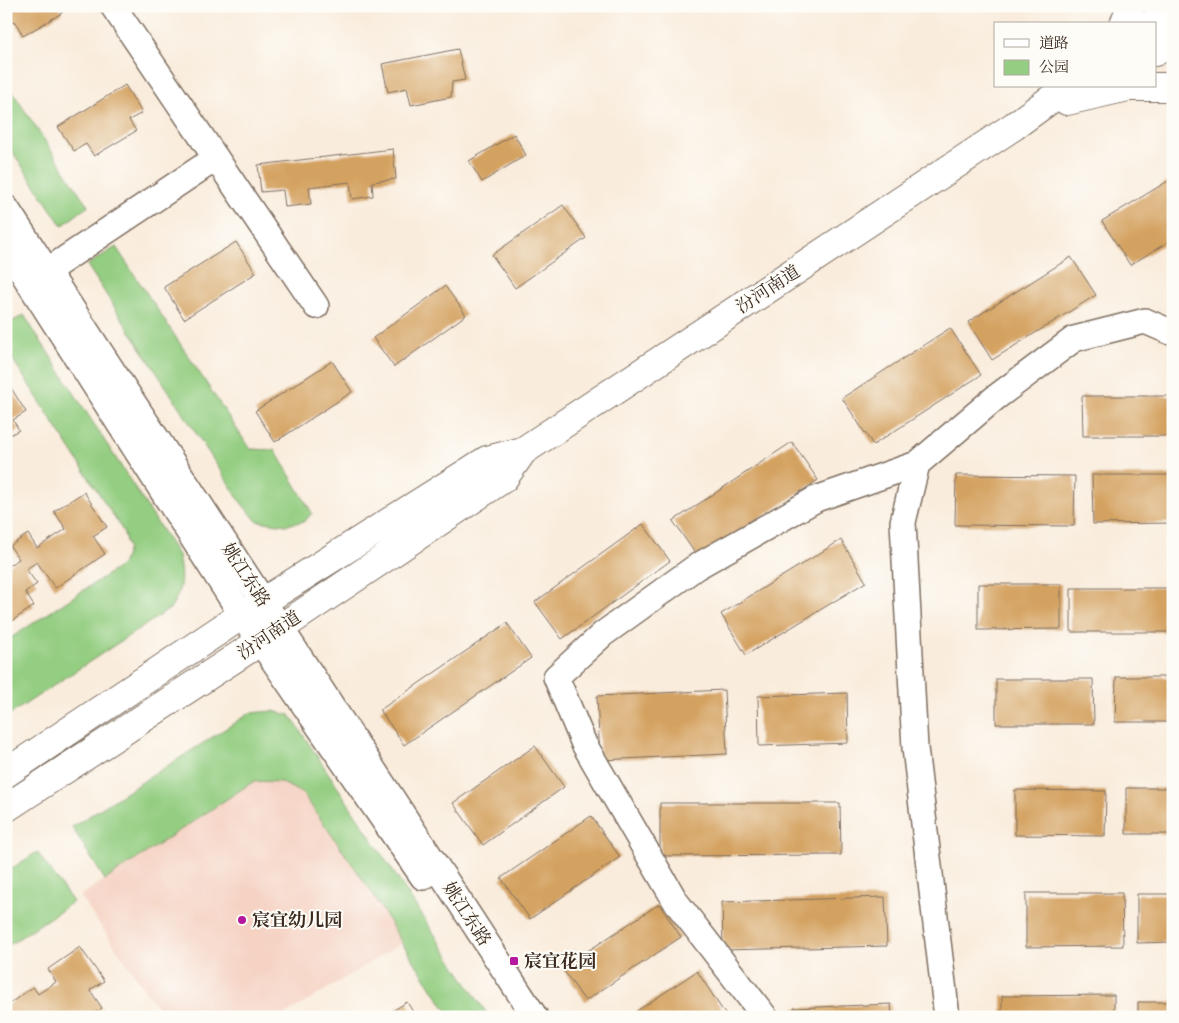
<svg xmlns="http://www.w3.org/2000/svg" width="1179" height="1023" font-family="Vollkorn,'Noto Serif SC',serif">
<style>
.built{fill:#f5d2c2}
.green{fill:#94ce82;stroke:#687c50}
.building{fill:#d4a260}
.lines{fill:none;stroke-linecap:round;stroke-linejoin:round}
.minor-casing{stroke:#7e6e60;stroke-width:28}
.major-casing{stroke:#7e6e60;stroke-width:30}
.minor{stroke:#fff;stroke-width:25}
.major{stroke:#fff;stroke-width:28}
.poi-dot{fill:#b5179e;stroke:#fdfcf7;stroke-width:2}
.labels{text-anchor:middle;stroke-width:4;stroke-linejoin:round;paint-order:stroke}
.street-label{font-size:18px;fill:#3b2a1e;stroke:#fdfcf7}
.poi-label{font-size:18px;font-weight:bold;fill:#3b2a1e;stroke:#fdfcf7;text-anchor:start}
</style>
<rect width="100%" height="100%" fill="#fdfcf7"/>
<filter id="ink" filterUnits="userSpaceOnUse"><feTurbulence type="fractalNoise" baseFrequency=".02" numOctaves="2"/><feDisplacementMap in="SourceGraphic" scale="10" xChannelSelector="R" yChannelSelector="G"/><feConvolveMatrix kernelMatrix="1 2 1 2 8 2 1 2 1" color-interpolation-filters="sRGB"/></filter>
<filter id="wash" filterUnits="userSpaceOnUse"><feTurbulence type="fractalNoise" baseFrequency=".0096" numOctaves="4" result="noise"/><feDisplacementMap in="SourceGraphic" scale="20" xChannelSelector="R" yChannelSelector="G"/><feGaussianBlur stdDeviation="1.12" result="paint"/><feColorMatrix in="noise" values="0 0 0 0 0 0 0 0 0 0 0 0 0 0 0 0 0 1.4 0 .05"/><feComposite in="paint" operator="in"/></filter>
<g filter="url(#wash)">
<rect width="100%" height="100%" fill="#f9ecdc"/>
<path class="built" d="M255,781L281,782L303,794L371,891L402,943L281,1017H164L80,896Z"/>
<path class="green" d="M6,82L88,206L62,226L6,142Z
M116,247L250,449L275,450L312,513L305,521L286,525L257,521L242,504L87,265Z
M24,315L178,555C182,578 183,587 171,608L6,717V641L122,565L128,548L123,531L6,349V325Z
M273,711L290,715L489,1017H451L402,943L371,891L303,794L281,782L254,781L105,880L72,827L250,713Z
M37,852L73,902L6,947V872Z"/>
<g id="blocks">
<path class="building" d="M6,6H58L62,13L23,36L15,21L6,26Z
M458,49L465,80L452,82L451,97L411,105L407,88L388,92L382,64Z
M125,85L142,113L129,120L136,131L94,156L86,144L74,151L58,127Z
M514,134L526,155L482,182L469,161Z
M393,149L396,179L372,182L373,196L352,199L350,182L309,187L311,204L285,207L283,190L261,192L258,165Z
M1173,178V239L1130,265L1102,221Z
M563,205L586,238L515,288L492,255Z
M236,242L256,273L184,319L164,287Z
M1071,257L1096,295L992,360L968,322Z
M445,286L466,315L394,367L373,338Z
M950,328L981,375L873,445L842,398Z
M332,361L352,392L275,442L255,411Z
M6,380L26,412L13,420L19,430L6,437Z
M1082,396H1173V436H1083Z
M792,442L818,480L699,559L673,521Z
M956,475L1075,476L1074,526L955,525Z
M1092,475H1173V523L1093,524Z
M84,492L107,527L93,536L105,554L55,588L37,562L26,569L37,584L25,592L34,606L6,625V567L19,559L10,546L28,534L37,548L66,529L54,511Z
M643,524L670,561L562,639L535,602Z
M841,540L866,582L746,655L721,614Z
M978,584H1061V629L978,630Z
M1071,588H1173V632H1071Z
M507,623L531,658L404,745L380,710Z
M1116,677H1173V722H1115Z
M996,679H1093L1094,724H996Z
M724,690L727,754L600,760L597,696Z
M847,693L848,743L759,746L758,696Z
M535,746L564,787L483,845L453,803Z
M1126,788H1173V834H1126Z
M1015,790L1106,791L1105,836L1015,835Z
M660,803H840L841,855L660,856Z
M591,816L620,857L530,919L501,878Z
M1026,893H1122L1123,946L1026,947Z
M1137,894H1173V942L1137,943Z
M885,897L887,946L723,950L722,902Z
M659,904L681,937L585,1001L562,968Z
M80,947L104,981L90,990L102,1008L89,1017H6V1006L33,987L38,994L56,982L48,969Z
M697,971L727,1017H628Z
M1114,995V1017H1002V996Z
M407,1002L416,1017H383Z
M1138,1002H1173V1017H1138Z
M891,1004L892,1017H795L794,1008Z"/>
</g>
</g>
<g filter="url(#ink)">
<use href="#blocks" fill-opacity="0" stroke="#7e6e60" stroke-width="1"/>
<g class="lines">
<defs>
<path id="minor" d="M113,6L316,306
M6,208L535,1017
M6,247L242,615L423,877
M35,279L216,158
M765,1017L676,902L584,744L556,677L603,634L696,567L816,499L917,464
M947,1017L915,748L903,522L917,464L995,398L1074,339L1145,321L1173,333"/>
<path id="major" d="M1124,24L1131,6
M1152,24L1173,8
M1155,52L1173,42
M1067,101L1128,87H1173
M6,773L242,615L487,460L523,451L1014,126L1069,86
M6,808L261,641L504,478L523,451"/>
</defs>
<use href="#minor" class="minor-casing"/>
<use href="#major" class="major-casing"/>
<use href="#minor" class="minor"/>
<use href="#major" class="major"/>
</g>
</g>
<g class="poi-dot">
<circle cx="242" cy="920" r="5"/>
<rect x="509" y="956" width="10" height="10" rx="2.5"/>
</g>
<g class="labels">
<g class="street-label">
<text transform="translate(768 289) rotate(-33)" y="6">汾河南道</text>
<text transform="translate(246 575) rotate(57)" y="6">姚江东路</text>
<text transform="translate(269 635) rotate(-34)" y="6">汾河南道</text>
<text transform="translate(467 914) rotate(57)" y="6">姚江东路</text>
</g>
<g class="poi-label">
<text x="252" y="926">宸宜幼儿园</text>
<text x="524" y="967">宸宜花园</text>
</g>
</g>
<rect width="1179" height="1023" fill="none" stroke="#fdfcf7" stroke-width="25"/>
<rect x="994" y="22" width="162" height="65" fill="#fdfcf7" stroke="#afa8a0"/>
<rect x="1004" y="39" width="25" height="8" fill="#ffffff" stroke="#afa8a0"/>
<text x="1039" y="48" font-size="15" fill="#3b2a1e">道路</text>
<rect x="1004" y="60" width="25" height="15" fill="#94ce82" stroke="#afa8a0"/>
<text x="1039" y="72" font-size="15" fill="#3b2a1e">公园</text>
</svg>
